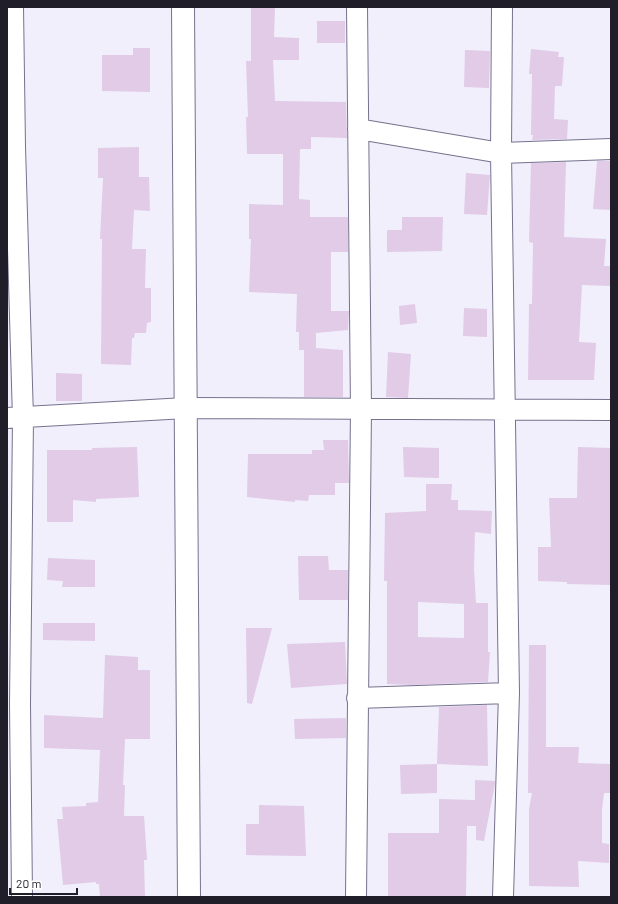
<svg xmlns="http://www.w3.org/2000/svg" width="618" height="904" font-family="Barlow,sans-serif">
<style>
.building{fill:#e1cbe7;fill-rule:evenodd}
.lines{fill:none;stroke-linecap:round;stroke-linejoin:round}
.minor-casing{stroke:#76728e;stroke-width:22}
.tertiary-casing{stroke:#76728e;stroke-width:24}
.minor{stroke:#fff;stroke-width:20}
.tertiary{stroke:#fff;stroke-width:22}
</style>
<rect width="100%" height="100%" fill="#f1effc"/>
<path class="building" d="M251,7H275L274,37L299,38V60H273L275,101L346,102L347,138L311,137V149H300L299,199L310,200V217H348V252H331V311H349L348,330L316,333V348L343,350V397H304V350H299V332H296L297,294L249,292L251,239H249V204L283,205V154H247L246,117H248L246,61H251Z
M317,21H345V43H317Z
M133,48H150V92L102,91V55H133Z
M531,49L559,52L558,57H564L562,86H555L554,119L568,120L567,139L532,140L533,135H531L532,74H529Z
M465,50L490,51L489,88L464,87Z
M139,147V177H149L150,211L134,210L132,249H146L145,288H151V322L147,323L146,333H135L134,338H132L131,365L101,364L102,239H100L103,178H98V148Z
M597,161H611V210L593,209Z
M566,162L564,237L606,239L604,266H611V286L582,285L579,342L596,343L594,380H528L529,304H532L533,243L529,242L531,163Z
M466,173L490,175L487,215L464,214Z
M402,217H443L442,251L387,252V230H402Z
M415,304L417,323L400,325L399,306Z
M464,308L487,309V337L463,336Z
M388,352L411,354L408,398L386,397Z
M56,373L82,374V401H56Z
M323,440H348L349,483H335V495H309L308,501L295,500V502L247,497L248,454H312V450H324Z
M137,447L139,497L96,499V502L73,500V522H47V450H92V448Z
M403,447L439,448V478L404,477Z
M578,447L611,448V585L567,584V582L538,581V547H551L549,498H577Z
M426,484H452L451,500H458V510L492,511L491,534L475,532L474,569L476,603H488V652H490L488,682L411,685L387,684V581H384L385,513L426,511ZM418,602L464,604V638L418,637Z
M298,556H328L329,570H348V600H299Z
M48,558L95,560V587H62L63,581L47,580Z
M43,623H95V641L43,640Z
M246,628H272L252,704L247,703Z
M345,642L347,684L291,688L287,644Z
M529,645H546V747H579L578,763L611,764V793H604L602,810V843L609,844V863L578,861L579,887L529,886V809L532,793H528Z
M105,655L138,657V670H150V739H125L123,785H125L124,816H144L147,860H144L145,897H100L99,884H96V882L63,885L57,819H63L62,807L86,806V803L98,802L100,750L44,748V715L103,718Z
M487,705L488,766L437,764L439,707Z
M346,718V738L295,739L294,719Z
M437,764V793L401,794L400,765Z
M475,780L495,781V784L484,841L476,840V826H467L466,897H388V833H439V799L475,800Z
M259,805L304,806L306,856L246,855V824H259Z"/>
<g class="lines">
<defs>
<path id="minor" d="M13,7L15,147L23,418L20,704L22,897
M502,7L501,153L509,693L503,897
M358,129L501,153L611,149
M7,418L186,408L611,410
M357,698L509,693
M356,897L361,409L357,7"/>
<path id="tertiary" d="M183,7L189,897"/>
</defs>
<use href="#minor" class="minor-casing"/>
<use href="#tertiary" class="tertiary-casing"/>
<use href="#minor" class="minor"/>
<use href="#tertiary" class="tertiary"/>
</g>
<rect width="618" height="904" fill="none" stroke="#201e29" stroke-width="16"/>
<path d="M10 888v6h67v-6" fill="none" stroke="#201e29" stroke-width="2"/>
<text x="16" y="888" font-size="12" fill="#201e29" stroke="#ffffff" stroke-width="3" paint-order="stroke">20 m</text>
</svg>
